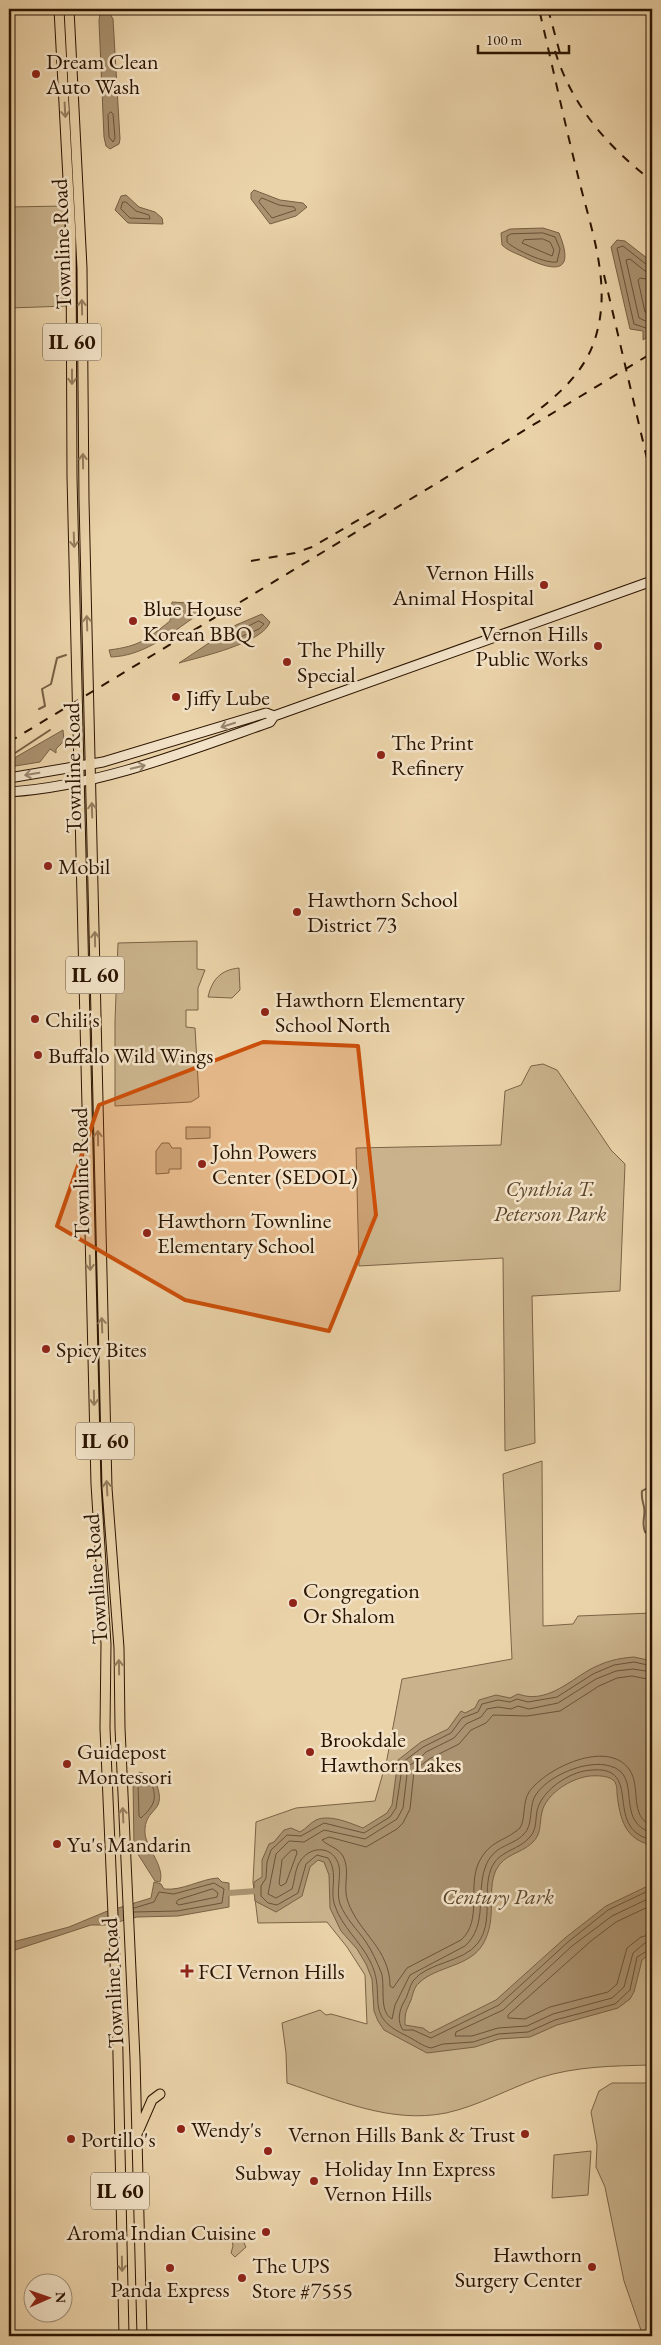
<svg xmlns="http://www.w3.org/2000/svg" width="661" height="2345" font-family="'EB Garamond',serif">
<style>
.green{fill:#cab38c;stroke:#7a6446}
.water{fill:#aa9270;stroke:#776043}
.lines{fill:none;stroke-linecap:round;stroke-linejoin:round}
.shore{stroke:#6a5338;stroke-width:1}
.stream{stroke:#776043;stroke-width:2}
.canal{stroke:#aa9270;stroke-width:6}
.secondary-casing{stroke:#2b1400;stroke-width:11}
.primary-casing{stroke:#2b1400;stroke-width:11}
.secondary{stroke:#f2e2c7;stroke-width:9}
.primary{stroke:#ebd3a9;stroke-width:9}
.rail{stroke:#2b1400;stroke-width:2;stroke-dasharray:9 9;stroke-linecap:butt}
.oneway{stroke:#957d5d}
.oneway2{stroke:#98856d}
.marked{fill:#cc4f0a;fill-opacity:0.2;stroke:#cc4f0a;stroke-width:4;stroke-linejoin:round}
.poi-dot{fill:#8f2418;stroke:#f2e2c7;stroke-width:2}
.labels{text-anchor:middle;stroke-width:5;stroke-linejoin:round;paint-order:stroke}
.shield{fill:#f2e2c7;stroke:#67523c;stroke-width:1}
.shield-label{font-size:21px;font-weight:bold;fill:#2b1400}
.poi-label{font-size:22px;fill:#2b1400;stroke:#f2e2c7;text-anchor:start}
.street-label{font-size:22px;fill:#2b1400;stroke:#f2e2c7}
.park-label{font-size:22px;font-style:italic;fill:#5b442a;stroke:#f2e2c7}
</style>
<rect width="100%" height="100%" fill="#ebd3a9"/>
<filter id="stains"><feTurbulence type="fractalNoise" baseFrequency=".004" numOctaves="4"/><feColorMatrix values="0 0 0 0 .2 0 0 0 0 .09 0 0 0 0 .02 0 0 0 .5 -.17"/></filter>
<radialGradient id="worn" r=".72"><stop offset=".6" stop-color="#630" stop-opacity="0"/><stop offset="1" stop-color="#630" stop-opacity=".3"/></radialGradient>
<path class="green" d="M64,206L67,306L9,308V207Z
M197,941V969L205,970L198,988V1010H186V1027L195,1028L199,1097L191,1102L115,1106V1021L118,943Z
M239,968L240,990L232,998L208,997C212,980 220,970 239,968Z
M543,1064L557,1070L611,1150L625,1164L620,1291L532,1296L535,1443L505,1451L503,1258L359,1266L356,1148L501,1145L505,1091L521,1085L531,1066Z
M186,1127H210V1138L186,1139Z
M162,1143H169L172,1148H181V1169H169V1173L156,1174V1151Z
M542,1461L543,1626L573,1624L578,1616L652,1613V2065C614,2066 576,2066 539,2078C508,2089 478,2106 446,2113C391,2124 338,2100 287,2083L286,2053L282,2023L320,2010L326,2015L331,2014L367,2024L365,1975L347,1947L327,1922L258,1923L253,1882L256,1822L296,1808L375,1801L387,1759L402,1679L512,1659L503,1474Z
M612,2083H652V2336H643L624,2281L605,2187L596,2167L597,2145L591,2112L599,2091Z
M591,2151L588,2195L552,2198L554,2155Z
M240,2229L243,2232L242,2239L246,2247L235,2257L231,2253L233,2246L231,2233L234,2230Z"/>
<path class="water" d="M105,10L109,12L113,19L120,139L119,144L110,149L106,146L104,137L99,21L100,12Z
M254,190L280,200L303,203L307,207L296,216L270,224L251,199V193Z
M126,195L139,207L155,212L162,218L163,224L128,223L115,210L121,196Z
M543,228L559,233C575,272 557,273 526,258C518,254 508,251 502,245L501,233L510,229Z
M617,240L625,241L652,262V334L643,340V331L630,329L611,247Z
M172,602L188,603L203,611C175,630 146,656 111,657L109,650C140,646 146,640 170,621Z
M262,614L270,622C263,643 200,657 179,663L236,625Z
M63,730L64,741L56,749V753L50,749L40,762L9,767V761Z
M634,1657L652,1661V1845C625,1840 620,1819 617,1794C617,1790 617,1783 613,1780C608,1775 591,1775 584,1777C567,1781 546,1795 542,1812C539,1824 542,1834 532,1843C520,1854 504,1854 496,1870C486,1892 498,1918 483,1944C470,1967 436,1966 419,1983C414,1987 413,1994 411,2000C406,2012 405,2011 405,2025L423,2028L430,2033L496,2000L565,1938L606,1906L652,1884V1952L642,1960L634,1992L630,1999L618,2008L557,2025L530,2037L499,2039L475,2047L427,2053L384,2030L378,2021L374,2011L372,1979L366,1964L357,1949L341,1931L330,1908L329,1875L324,1862L318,1860L310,1867L302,1896L276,1912L255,1901L254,1892L257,1890H254V1882L262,1877V1860L269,1844L274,1842L284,1830L291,1828L300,1832C306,1829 310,1823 316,1820C330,1814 350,1823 363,1828L387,1813L392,1805L398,1760L421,1742L448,1729L461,1711L465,1713L475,1708L479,1700L496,1695L510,1698L518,1694C545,1704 567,1683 589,1670C603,1662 618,1658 634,1657Z
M139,1772L153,1776C172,1816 143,1804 145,1834C147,1849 165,1867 160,1882L155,1881L134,1848L133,1780Z
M218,1878L222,1882L229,1883V1907L178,1916L137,1917L106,1925H91L9,1952V1943L69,1927L105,1912L151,1898L154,1882L161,1884L164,1889C183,1891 200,1879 218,1878Z"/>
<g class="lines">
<path class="shore" d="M111,112L113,114L115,138L113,142L109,137L108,115Z
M262,198L279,205L294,207L296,210L272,218L259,202Z
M123,202H126L136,211L149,215L150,219L130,218L121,209Z
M543,233L555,237L560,249L557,262C546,264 515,250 507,242V236L511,234Z
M543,239L550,242L554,250L552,256L522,243L524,240Z
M652,266L647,265L623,246L617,248L634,324L652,330
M652,273L645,271L630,259L626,260L639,318L652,324
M652,280L640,278L638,280L645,312L652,315
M259,621L264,624L259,629L229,642L226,641V638Z
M652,1666L634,1662L614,1665L593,1674L557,1697L528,1702L517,1699L510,1702L498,1700L482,1704L478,1712L462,1718L451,1733L423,1747L403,1762L396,1808L390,1817L364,1833L324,1823L301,1836L287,1835L271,1850L267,1862L266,1878L261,1886V1896L268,1903L277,1905L298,1893L306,1864L317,1855L328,1858C339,1873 329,1891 335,1906C342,1927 360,1941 370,1961C388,1996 361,2015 407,2036C415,2040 422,2046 431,2048L443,2044L473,2042L498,2034L528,2032L555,2020L615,2004L630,1990L637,1957L652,1948
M652,1672L633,1669L616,1671L596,1679L558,1703L529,1709L518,1706L511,1709L498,1707L487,1709L481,1717L466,1724L454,1738L426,1752L417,1761L408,1766L403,1808L397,1819L365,1839L324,1830L304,1842L289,1841L276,1854L268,1894L276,1898L292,1889C295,1880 295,1867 301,1860C312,1845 334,1846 339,1866C341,1878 336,1892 340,1904C346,1919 357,1929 366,1942C372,1951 377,1962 381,1972C386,1985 378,2011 392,2019L395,2005L410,1975L465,1946C488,1925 476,1894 485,1868C493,1844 512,1847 524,1834C533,1825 529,1810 534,1798C545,1776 587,1759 610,1766C644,1775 613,1821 652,1833
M652,1680L632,1676L617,1678L599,1686L560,1711L527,1716L493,1715L486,1723L471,1730L459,1744L429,1759L414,1771L410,1809L403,1823L397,1829L366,1847L329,1837L322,1840C328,1846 337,1847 343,1856C351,1871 342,1887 348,1902C359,1933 390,1949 390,1986L393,1988L407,1968L461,1940C483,1920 467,1887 479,1862C490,1840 504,1842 520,1828C526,1818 522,1803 529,1792C546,1768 607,1739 629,1769C642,1787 628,1816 652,1826
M144,1777L150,1780C158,1798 155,1805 141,1818L139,1816L138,1782Z
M652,1840C599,1828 649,1760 584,1771C565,1775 541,1792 537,1811C535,1822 537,1831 528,1839C516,1851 498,1851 491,1869C482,1893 494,1921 478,1943C463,1963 427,1962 413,1981C409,1987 408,1996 404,2002C399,2010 397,2022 403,2030H413L431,2038L499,2005L568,1942L608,1910L652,1889
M292,1850H296L297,1853L286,1883L281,1886L279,1884L282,1860Z
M213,1889L218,1893L217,1897L179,1905L176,1903L178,1900Z
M652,1897L612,1916L572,1946L503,2010L456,2032L455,2036H472L498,2028L527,2026L553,2014L612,1998L624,1987L633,1953L645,1943L652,1942
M652,1905L616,1922L591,1941L508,2015V2018L525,2019L550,2007L608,1992L617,1984L627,1948L641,1937L652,1934
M134,1908L154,1902L159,1892L174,1894L214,1883L224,1889L222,1903L177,1911L134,1912"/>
<path class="stream" d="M39,709L45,706L42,689L51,684L57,658L66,655
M9,757L50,730
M649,1534L645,1532C641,1522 646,1516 644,1507C643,1501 641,1498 642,1491L651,1486"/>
<path class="canal" d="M229,1893L257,1891"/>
<defs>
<path id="secondary" d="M9,778L103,762L266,713L274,716
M9,792C99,786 185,752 270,722L274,716L652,581"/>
<path id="primary" d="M59,9L71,236L72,477L96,1484L106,1644L105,1728L117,2009L124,2336
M69,9L82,268L84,500L107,1488L119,1648L120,1728L135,2059L142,2336
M138,2132L152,2100L160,2094"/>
</defs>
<use href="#secondary" class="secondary-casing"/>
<use href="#primary" class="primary-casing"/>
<use href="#secondary" class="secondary"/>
<use href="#primary" class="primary"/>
<path class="rail" d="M548,9L561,57
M555,51C572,106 607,146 652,181
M604,275L652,480
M650,365L652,364
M527,419C558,395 587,372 597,332C611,280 590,226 578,176C564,120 552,64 539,9
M251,561L295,553L312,547L379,508
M9,742L652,353"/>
</g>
<defs><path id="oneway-shaft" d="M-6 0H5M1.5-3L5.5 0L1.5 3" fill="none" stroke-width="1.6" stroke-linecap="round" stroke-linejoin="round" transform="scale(1.25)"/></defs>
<g class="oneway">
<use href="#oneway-shaft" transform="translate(65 110) rotate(87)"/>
<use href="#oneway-shaft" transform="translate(82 307) rotate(-91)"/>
<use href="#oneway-shaft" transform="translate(72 377) rotate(90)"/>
<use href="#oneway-shaft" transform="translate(83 461) rotate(-91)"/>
<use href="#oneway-shaft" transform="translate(74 540) rotate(88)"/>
<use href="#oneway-shaft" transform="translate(87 623) rotate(-92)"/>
<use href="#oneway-shaft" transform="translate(92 810) rotate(-92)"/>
<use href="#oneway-shaft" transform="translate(95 939) rotate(-91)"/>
<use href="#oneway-shaft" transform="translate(98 1138) rotate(-91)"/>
<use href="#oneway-shaft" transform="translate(90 1263) rotate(88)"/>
<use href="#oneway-shaft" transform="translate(102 1325) rotate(-92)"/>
<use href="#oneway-shaft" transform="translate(94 1398) rotate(89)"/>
<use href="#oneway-shaft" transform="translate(107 1488) rotate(-93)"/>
<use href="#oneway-shaft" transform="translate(119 1667) rotate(-91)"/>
<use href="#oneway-shaft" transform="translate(123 1815) rotate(-93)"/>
<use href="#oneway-shaft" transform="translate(122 2264) rotate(89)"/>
</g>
<g class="oneway2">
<use href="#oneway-shaft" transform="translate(228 725) rotate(162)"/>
<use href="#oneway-shaft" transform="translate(138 767) rotate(-14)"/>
<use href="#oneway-shaft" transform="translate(32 774) rotate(171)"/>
</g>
<path class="marked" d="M263,1042L358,1046L376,1215L329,1331L185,1300L57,1226L99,1105Z"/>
<g class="poi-dot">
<circle cx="36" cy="74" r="5"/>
<circle cx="544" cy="585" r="5"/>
<circle cx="133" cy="621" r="5"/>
<circle cx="598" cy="646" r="5"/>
<circle cx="287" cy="662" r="5"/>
<circle cx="176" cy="697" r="5"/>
<circle cx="381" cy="755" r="5"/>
<circle cx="48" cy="866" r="5"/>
<circle cx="297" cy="912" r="5"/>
<circle cx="265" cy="1012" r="5"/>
<circle cx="35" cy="1019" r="5"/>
<circle cx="38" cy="1055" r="5"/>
<circle cx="202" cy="1164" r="5"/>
<circle cx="147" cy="1233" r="5"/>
<circle cx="46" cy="1349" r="5"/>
<circle cx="293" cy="1603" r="5"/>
<circle cx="310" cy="1752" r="5"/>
<circle cx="67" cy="1764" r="5"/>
<circle cx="57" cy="1844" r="5"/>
<path d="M184.5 1963.5h5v5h5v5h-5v5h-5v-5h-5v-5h5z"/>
<circle cx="181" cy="2129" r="5"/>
<circle cx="525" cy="2134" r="5"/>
<circle cx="71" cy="2139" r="5"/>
<circle cx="268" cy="2151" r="5"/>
<circle cx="314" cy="2181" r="5"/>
<circle cx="266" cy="2232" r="5"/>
<circle cx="592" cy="2267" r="5"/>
<circle cx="170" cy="2268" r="5"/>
<circle cx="242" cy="2278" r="5"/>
</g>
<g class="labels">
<g class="shield">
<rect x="43" y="323.5" width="58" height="37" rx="4"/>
<rect x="66" y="956.5" width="58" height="37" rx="4"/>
<rect x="76" y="1422.5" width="58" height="37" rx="4"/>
<rect x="91" y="2172.5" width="58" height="37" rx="4"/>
</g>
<g class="shield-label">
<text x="72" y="349">IL 60</text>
<text x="95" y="982">IL 60</text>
<text x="105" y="1448">IL 60</text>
<text x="120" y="2198">IL 60</text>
</g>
<g class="poi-label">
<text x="46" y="69">Dream Clean<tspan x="46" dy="25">Auto Wash</tspan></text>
<text x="534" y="580" text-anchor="end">Vernon Hills<tspan x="534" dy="25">Animal Hospital</tspan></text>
<text x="143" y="616">Blue House<tspan x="143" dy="25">Korean BBQ</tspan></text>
<text x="588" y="641" text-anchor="end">Vernon Hills<tspan x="588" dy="25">Public Works</tspan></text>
<text x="297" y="657">The Philly<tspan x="297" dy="25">Special</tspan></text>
<text x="186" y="705">Jiffy Lube</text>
<text x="391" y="750">The Print<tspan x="391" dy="25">Refinery</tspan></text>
<text x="58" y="874">Mobil</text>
<text x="307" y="907">Hawthorn School<tspan x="307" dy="25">District 73</tspan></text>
<text x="275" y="1007">Hawthorn Elementary<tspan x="275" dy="25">School North</tspan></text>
<text x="45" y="1027">Chili's</text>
<text x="48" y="1063">Buffalo Wild Wings</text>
<text x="212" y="1159">John Powers<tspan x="212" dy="25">Center (SEDOL)</tspan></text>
<text x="157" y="1228">Hawthorn Townline<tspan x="157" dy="25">Elementary School</tspan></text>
<text x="56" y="1357">Spicy Bites</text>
<text x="303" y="1598">Congregation<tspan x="303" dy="25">Or Shalom</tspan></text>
<text x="320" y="1747">Brookdale<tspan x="320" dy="25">Hawthorn Lakes</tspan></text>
<text x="77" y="1759">Guidepost<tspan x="77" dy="25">Montessori</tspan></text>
<text x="67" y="1852">Yu's Mandarin</text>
<text x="198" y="1979">FCI Vernon Hills</text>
<text x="191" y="2137">Wendy's</text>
<text x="515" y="2142" text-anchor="end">Vernon Hills Bank &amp; Trust</text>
<text x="81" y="2147">Portillo's</text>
<text x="324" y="2176">Holiday Inn Express<tspan x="324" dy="25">Vernon Hills</tspan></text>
<text x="268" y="2180" text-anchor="middle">Subway</text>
<text x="256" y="2240" text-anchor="end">Aroma Indian Cuisine</text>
<text x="582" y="2262" text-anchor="end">Hawthorn<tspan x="582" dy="25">Surgery Center</tspan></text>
<text x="252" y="2273">The UPS<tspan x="252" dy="25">Store #7555</tspan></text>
<text x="170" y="2297" text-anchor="middle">Panda Express</text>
</g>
<g class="street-label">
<text transform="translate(61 244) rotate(-92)" y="8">Townline Road</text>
<text transform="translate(72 768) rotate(-91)" y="8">Townline Road</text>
<text transform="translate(80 1173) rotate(-91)" y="8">Townline Road</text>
<text transform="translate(95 1579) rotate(-94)" y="8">Townline Road</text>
<text transform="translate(112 1983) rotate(-93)" y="8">Townline Road</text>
</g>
<g class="park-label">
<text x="550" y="1196">Cynthia T.<tspan x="550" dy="25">Peterson Park</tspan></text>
<text x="498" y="1904">Century Park</text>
</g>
</g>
<rect width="661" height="2345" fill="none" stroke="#ebd3a9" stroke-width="30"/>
<rect x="10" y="10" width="641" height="2325" fill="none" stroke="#2b1400" stroke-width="2.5"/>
<rect x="15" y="15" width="631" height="2315" fill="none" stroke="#2b1400"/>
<g transform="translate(48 2298) rotate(88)"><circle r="24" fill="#f2e2c7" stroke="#a29077"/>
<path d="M0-4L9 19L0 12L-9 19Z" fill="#8f2418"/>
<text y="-8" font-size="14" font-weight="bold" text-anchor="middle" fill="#2b1400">N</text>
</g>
<path d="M478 45v8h91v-8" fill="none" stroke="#2b1400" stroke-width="2.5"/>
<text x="486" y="45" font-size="15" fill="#2b1400" stroke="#f2e2c7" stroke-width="4" paint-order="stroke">100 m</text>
<rect width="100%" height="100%" filter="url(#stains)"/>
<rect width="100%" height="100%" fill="url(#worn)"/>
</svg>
